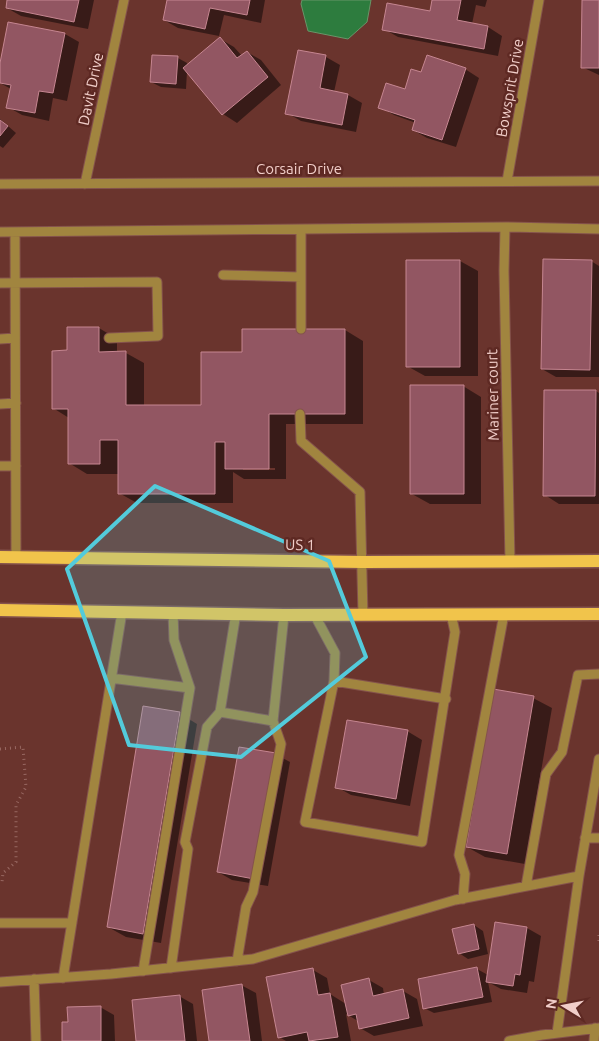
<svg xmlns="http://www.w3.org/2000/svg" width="599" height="1041" font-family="Ubuntu,sans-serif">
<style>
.water{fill:#2d7c3e;stroke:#689568}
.shadow{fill:#0007;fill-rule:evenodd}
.building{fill:#925662;stroke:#c68691}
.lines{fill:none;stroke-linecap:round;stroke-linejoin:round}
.minor-casing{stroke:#85534c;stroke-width:11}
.major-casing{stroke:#85534c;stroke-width:15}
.path{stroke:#986862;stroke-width:3;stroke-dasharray:1 4;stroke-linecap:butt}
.minor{stroke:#a1853f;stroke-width:9}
.major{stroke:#f1c44b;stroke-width:12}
.marked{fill:#53cbdb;fill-opacity:0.2;stroke:#53cbdb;stroke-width:4;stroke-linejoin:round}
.labels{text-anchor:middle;stroke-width:5;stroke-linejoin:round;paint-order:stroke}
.street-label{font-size:15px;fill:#f1cec9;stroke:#5e2923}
</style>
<rect width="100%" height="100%" fill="#6a342d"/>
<path class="water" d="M302,0H371L367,22L348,39L308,31L301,4Z"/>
<path class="shadow" d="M9,0H94L88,29L21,16L7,8Z
M168,0H265L261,23L224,15L219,36L178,28L164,20Z
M434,0H487L485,7L476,5L472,24L488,27L502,36L498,56L398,37L384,29L431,13Z
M583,0H599V75L582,67Z
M9,23L65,34L79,42L67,101L53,98L49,121L22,115L8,107L11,89L0,83V70Z
M220,39L234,47L242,56L247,52L261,60L281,85L237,123L223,114L187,71L186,89L161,87L151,82L178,58L187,63V66Z
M326,57L340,65L334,92L348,95L362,103L356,132L301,121L287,113Z
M465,69L479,78L456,147L427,138L413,130L416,123L394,115L380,107L405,91L422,74Z
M0,119L16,133L3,148L0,146Z
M460,261L478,271V376H425L407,366Z
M591,261L599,266V377H556L542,369Z
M99,328L117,339V353H126L144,363V406H202L243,353L345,330L363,341V424H286V479H244L233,472V503H137L119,493V474H87L69,463V418L53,408L68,352ZM243,468H275V470H243Z
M463,386L481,397V504H430L412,494Z
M596,391L599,393V504H559L545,495Z
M533,698L552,708L525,864L485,857L467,847Z
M179,713L197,724L161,943L126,937L108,927Z
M407,731L422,740L410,806L351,795L337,787Z
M275,754L290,762L268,886L232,880L218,872Z
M474,925L483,931L488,954L468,959L459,953Z
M527,928L541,936L534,982L529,981L527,993L501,989L488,982L492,1002L434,1013L424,1008L477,969L488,975Z
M313,970L327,978L330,994L346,1004L369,980L383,988L384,995L403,991L417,999L423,1026L374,1036L360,1028L358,1021L346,1014L351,1041H286L279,1037Z
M241,985L256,993L262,1041H211Z
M179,996L193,1004L197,1041H137Z
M100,1007L114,1015L115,1041H64L69,1023Z"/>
<path class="building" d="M7,0H79L74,22L6,8Z
M167,0H250L247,15L210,8L205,29L163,20Z
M432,0H461L457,20L488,26L484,49L382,30L387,3L430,11Z
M582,0H599V68H581Z
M8,22L65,33L53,93L39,91L35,113L6,108L11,85L0,83V63Z
M220,37L237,58L247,51L268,77L222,115L183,68Z
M298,50L326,55L320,88L348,94L342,125L285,114Z
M152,55L178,56L176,84L150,82Z
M427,55L466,68L442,140L412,130L415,120L378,108L386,83L405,89L411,69L421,72Z
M0,120L8,126L0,136Z
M543,259L592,260L590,370L541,369Z
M406,260H460V367H406Z
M67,327H99V352L126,351V405H201V352H242V329H345V414H269V469H225V442H215V494H118V440H100V464H68V409H52V351L67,350Z
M410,385H464V494H410Z
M544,390H596L595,496H543Z
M493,689L534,696L507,854L466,847Z
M143,706L180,712L143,934L107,927Z
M347,720L408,730L396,799L335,788Z
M239,747L276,753L254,879L217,872Z
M495,922L527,927L520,975L515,974L513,986L486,982Z
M474,924L479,949L458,954L452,929Z
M477,967L483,997L423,1009L418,979Z
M313,968L318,995L330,993L338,1037L309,1041L307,1032L278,1038L266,977Z
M369,978L373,996L403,989L409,1018L359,1029L356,1014L348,1016L341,985Z
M242,984L250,1041H209L202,990Z
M180,995L185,1041H136L132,1000Z
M101,1006V1041H62V1022H68L67,1007Z"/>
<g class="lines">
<defs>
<path id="minor" d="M507,181L539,0
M0,184L599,181
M85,184L124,0
M505,227L504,271L510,562
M0,232L505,227L599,229
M15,232L16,557
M223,275L301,277V230
M301,277V329
M0,283L157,282L158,336L109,338
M0,339L15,338
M0,404L16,403
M300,414L301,441L360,492L363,615
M0,466H16
M236,613L220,712L273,721L284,615
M314,614L335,653L334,681L305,822L422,842L455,632L451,614
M110,678L190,688
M334,681L446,699
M585,838H599
M526,886L546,774L562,752L578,675L599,674
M463,899L465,874L459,855L504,614
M0,923H72
M237,961L246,907L253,892L281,744L273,721
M171,968L188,849L185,842L207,727L220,712
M143,971L190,688L174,640L173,613
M63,978L122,612
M34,979L36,1041
M0,982L111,974L253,959L455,900L579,876
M557,1033L579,876L599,759
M509,1041L542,1035L599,1028
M594,1041L595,1028"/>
<path id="major" d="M0,557L363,562L599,561
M0,610L284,615L599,614"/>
</defs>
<use href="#minor" class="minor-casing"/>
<use href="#major" class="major-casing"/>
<path class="path" d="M0,749L23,747L26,787L16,805V862L3,873L2,882H0
M599,935V945"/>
<use href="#minor" class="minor"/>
<use href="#major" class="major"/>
</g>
<path class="marked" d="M155,486L329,561L366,657L241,757L129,745L67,569Z"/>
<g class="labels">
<g class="street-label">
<text transform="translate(510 88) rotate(-80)" y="5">Bowsprit Drive</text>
<text transform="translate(91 89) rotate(-78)" y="5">Davit Drive</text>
<text x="299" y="174">Corsair Drive</text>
<text transform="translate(493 395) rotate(-91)" y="5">Mariner court</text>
<text transform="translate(300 545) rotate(1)" y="5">US 1</text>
</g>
</g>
<g transform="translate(564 1006) rotate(280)" stroke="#5e2923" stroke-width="4" paint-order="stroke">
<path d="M0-4L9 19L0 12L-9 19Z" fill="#f1cec9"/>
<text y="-8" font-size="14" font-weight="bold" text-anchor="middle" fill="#f1cec9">N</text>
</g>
</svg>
